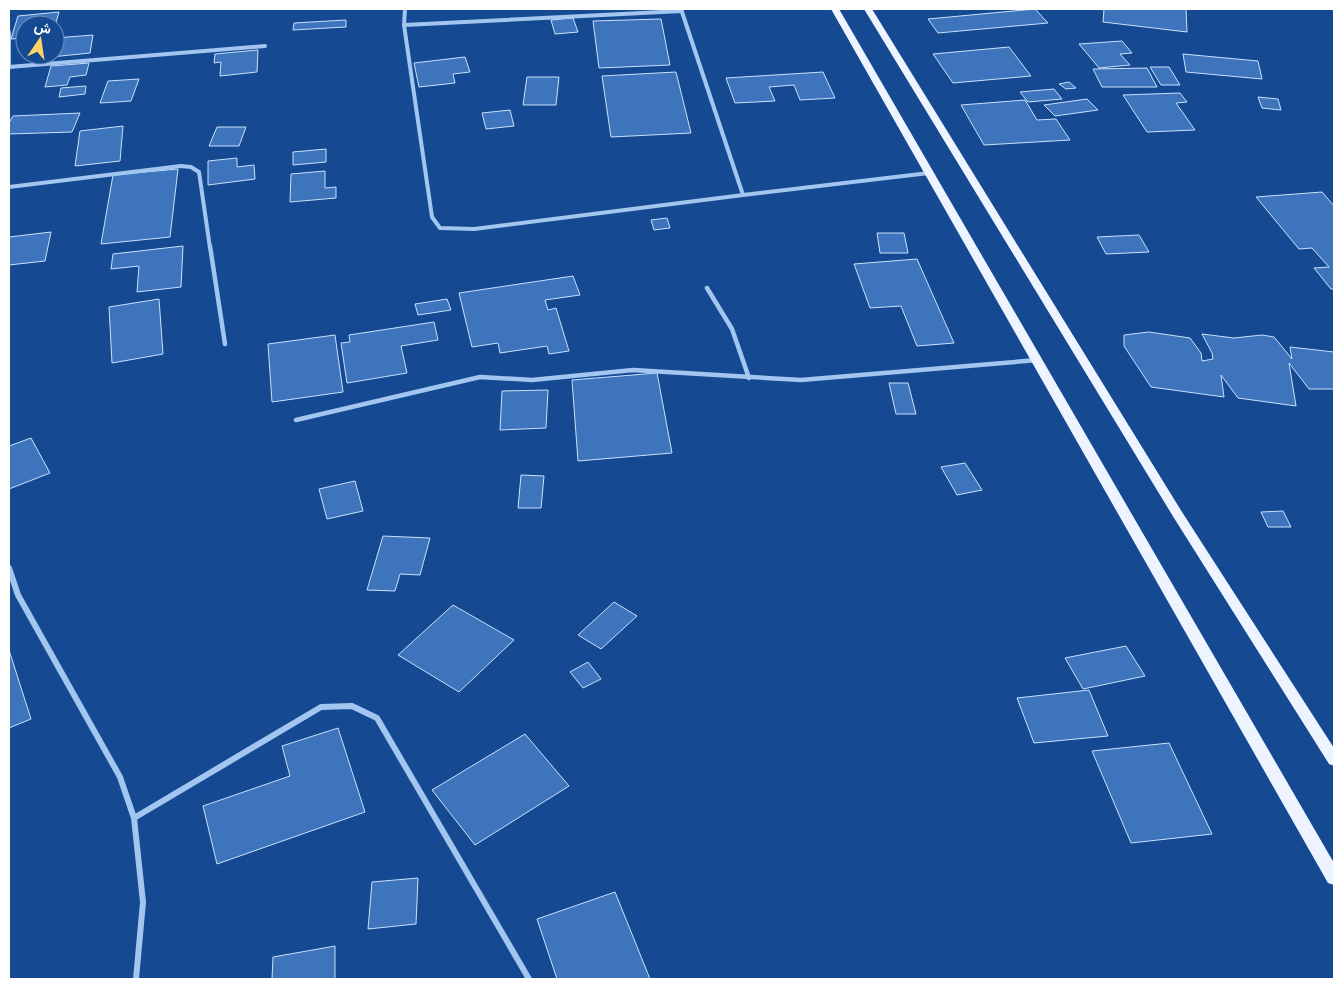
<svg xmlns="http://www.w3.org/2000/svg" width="1343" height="988" font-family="'Fira Sans',Vazirmatn,sans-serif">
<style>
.building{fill:#3d74bb;stroke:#cbe0fc}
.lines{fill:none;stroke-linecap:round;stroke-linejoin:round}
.street-far2{stroke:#a3c6f1;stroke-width:4}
.street-far1{stroke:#a3c6f1;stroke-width:4.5}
.street{stroke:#a3c6f1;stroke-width:6}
.primary{fill:#eef4ff;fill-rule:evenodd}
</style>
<rect width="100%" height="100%" fill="#154a93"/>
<path class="building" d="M1035,9L1048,23L938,33L928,19Z
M1104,9H1186L1187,32L1103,22Z
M59,12L55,26L25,25V38L11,39L18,16Z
M573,18L578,32L555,34L551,20Z
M661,19L670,65L599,68L593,21Z
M346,20V27L293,30L294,23Z
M93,35L90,53L51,57L52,55H55V38Z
M1122,41L1132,53L1120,54L1130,65L1099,68L1079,44Z
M1009,47L1031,76L953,83L933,54Z
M258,50L257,72L220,76L221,62L214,63L215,54Z
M1183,54L1258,61L1262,79L1186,72Z
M465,57L470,72L453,74L455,83L419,87L414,63Z
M89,63L86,75L70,77L67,85L45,87L51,66Z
M1150,67H1169L1180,85H1161Z
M1147,68L1157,87H1102L1093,69Z
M676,72L691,133L611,137L602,76Z
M823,72L835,98L800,100L794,85L769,87L775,101L735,103L726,78Z
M527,77H559L556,105H523Z
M139,79L131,101L100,103L108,81Z
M1069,82L1076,88L1066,89L1059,84Z
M86,86L85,94L59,97L61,88Z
M1054,89L1062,99L1028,102L1020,92Z
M1180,93L1187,102L1176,103L1195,130L1147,132L1123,95Z
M1258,97L1278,99L1281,110L1262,108Z
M1087,99L1098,110L1055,116L1044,105Z
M1025,100L1037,120L1056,119L1070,140L984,145L961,105Z
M510,110L514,126L486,129L482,113Z
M80,113L72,132L9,134V123L13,116Z
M123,126L120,161L75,166L80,131Z
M217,127H246L239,146H209Z
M326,149V162L293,165V152Z
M237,158V167L254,165L255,179L208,185V161Z
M178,169L170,237L101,244L113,175Z
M325,171V188L336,187V198L290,202L291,174Z
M1322,192L1334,206V289H1331L1314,268L1329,267L1312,248L1299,249L1256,197Z
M667,218L670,228L654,230L651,220Z
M51,232L45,261L9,265V237Z
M877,233H904L908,253H880Z
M1139,235L1149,252L1106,254L1097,237Z
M183,246L181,287L137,292L139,266L111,269L113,254Z
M917,259L954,343L917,346L901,306L870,308L854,264Z
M573,276L580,295L545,300L548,310L556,308L569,351L549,354L547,346L500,353L498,343L472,347L459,293Z
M159,299L163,354L112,363L109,307Z
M447,299L451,310L418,315L415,304Z
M434,322L438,340L401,346L407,373L347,383L341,343L350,342L349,335Z
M1149,332L1190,338L1201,353L1202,361L1213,359L1212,353L1202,334L1234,338L1262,335L1274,337L1292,359L1290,347L1334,352V389H1309L1289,363L1296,406L1238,398L1221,375L1224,397L1151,387L1124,346V335Z
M335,335L343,392L272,402L268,344Z
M657,373L672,453L578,461L572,380Z
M889,383H908L916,414H896Z
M548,390L546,428L500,430L502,391Z
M31,438L50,473L9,489V446Z
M965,463L982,490L957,495L941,467Z
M521,475L544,476L541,508H518Z
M355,481L363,511L327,519L319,489Z
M1283,511L1291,527H1268L1261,512Z
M383,536L430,538L420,575L400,574L395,591L367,590Z
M614,602L637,616L601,649L578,635Z
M453,605L514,640L459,692L398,655Z
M1126,646L1145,676L1083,689L1065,658Z
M9,650L31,719L9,728Z
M588,662L601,679L583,688L570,672Z
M1089,690L1108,736L1034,743L1017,698Z
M338,728L365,812L217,864L203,806L290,776L282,746Z
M525,734L569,786L475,845L432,790Z
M1169,743L1212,834L1131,843L1092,751Z
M418,878L416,924L368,929L372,882Z
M615,892L650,979H557L537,919Z
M335,946V979H272L273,957Z"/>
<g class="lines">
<path class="street-far2" d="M405,9L404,25L432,217L440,228L474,229L743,195L681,9
M404,25L682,11
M9,32V68
M9,67L265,46
M9,187L181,166L191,167L199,172L210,248
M743,195L929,173"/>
<path class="street-far1" d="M210,246L225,344
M707,288L732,329L749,378
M296,420L480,377L532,380L633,370L801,380L1038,360"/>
<path class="street" d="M9,568L18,595L120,777L134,818L143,902L136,979
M134,818L321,707L352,706L377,718L529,979"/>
<path class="primary" d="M831,9H839L1334,863V885L1328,883Z
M864,9H872L1182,512L1334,748V766L1329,764L1174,518Z"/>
</g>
<rect width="1343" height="988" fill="none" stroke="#ffffff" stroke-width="20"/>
<g transform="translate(40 40) rotate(13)"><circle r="24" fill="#154a93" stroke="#7392be"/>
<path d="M0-4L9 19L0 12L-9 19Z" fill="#ffd464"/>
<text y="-8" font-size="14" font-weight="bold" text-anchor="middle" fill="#ffffff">ش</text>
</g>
</svg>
